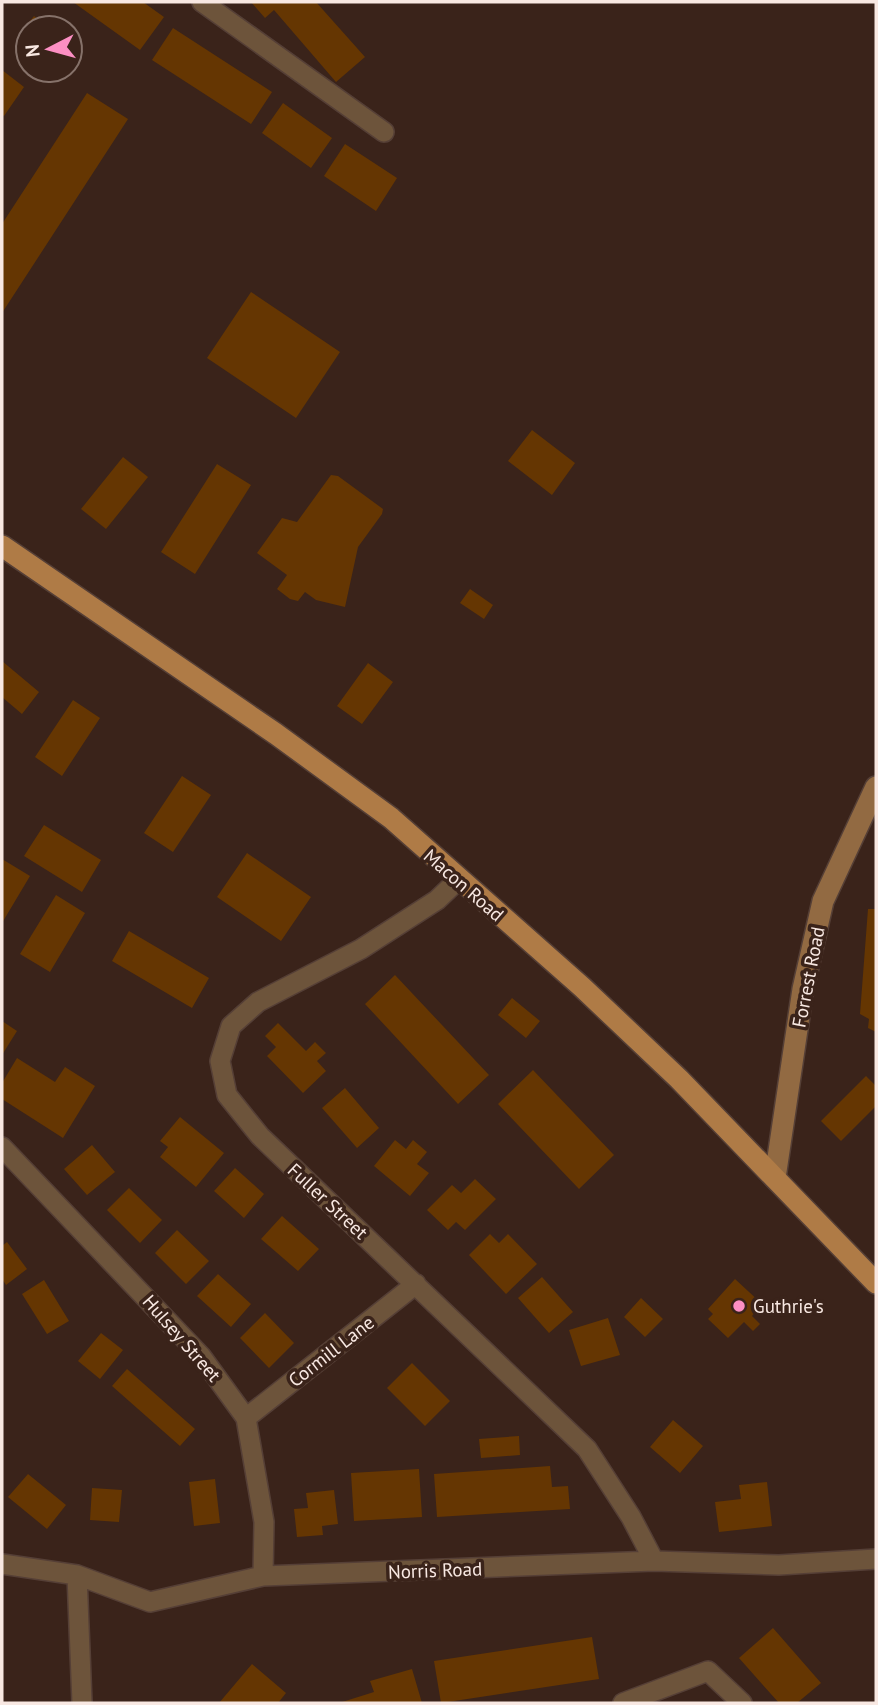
<svg xmlns="http://www.w3.org/2000/svg" width="878" height="1705" font-family="'PT Sans',sans-serif">
<style>
.building{fill:#653602}
.lines{fill:none;stroke-linecap:round;stroke-linejoin:round}
.street-casing{stroke:#553f36;stroke-width:22}
.secondary-casing{stroke:#553f36;stroke-width:24}
.primary-casing{stroke:#553f36;stroke-width:24}
.street{stroke:#6d543b;stroke-width:19}
.secondary{stroke:#926a42;stroke-width:21}
.primary{stroke:#af7b46;stroke-width:21}
.poi-dot{fill:#fc8fc3;stroke:#3a231a;stroke-width:2.5}
.labels{text-anchor:middle;stroke-width:7;stroke-linejoin:round;paint-order:stroke}
.street-label{font-size:19px;fill:#f8e8e2;stroke:#3a231a}
.poi-label{font-size:19px;fill:#f8e8e2;stroke:#3a231a;text-anchor:start}
</style>
<rect width="100%" height="100%" fill="#3a231a"/>
<path class="building" d="M73,2H143L164,17L140,50Z
M251,2H316L365,57L336,82L274,10L265,18Z
M34,16L50,28H28V46L17,38Z
M173,28L272,92L251,124L152,60Z
M2,70L24,87L4,116L2,115Z
M87,93L128,119L2,313V224Z
M283,103L332,138L311,168L262,133Z
M345,144L397,178L376,211L324,176Z
M251,292L340,352L296,418L207,358Z
M532,430L575,463L552,495L508,461Z
M123,457L148,477L106,529L81,509Z
M217,464L251,485L195,574L161,552Z
M331,475L338,476L383,509L382,514L358,547L345,607L316,600L305,592L298,601L290,599L277,589L287,575L257,553L282,518L297,522Z
M470,589L493,605L484,619L460,603Z
M2,661L39,692L22,714L2,697Z
M368,663L393,682L362,724L337,706Z
M73,700L100,718L62,776L35,757Z
M182,776L211,795L173,852L144,833Z
M44,825L101,860L82,892L24,856Z
M247,853L311,897L281,941L217,897Z
M2,859L30,876L2,923Z
M56,895L85,913L50,972L20,954Z
M868,909H876V1032L868,1028L869,1019L860,1014Z
M129,931L209,978L192,1008L112,961Z
M395,975L489,1075L458,1104L365,1004Z
M512,998L540,1021L526,1038L498,1015Z
M2,1021L17,1031L2,1055Z
M278,1023L306,1051L315,1042L326,1053L317,1061L326,1071L303,1093L267,1056L276,1047L265,1036Z
M17,1058L55,1082L65,1067L95,1086L63,1138L2,1099V1083Z
M533,1070L614,1155L579,1189L498,1104Z
M866,1076L876,1086V1106L841,1141L821,1121Z
M345,1088L379,1128L357,1148L322,1108Z
M180,1117L224,1153L196,1187L160,1157L168,1147L160,1141Z
M395,1140L406,1149L413,1140L427,1152L417,1164L429,1173L410,1196L374,1166Z
M92,1145L115,1172L87,1195L64,1169Z
M235,1168L264,1194L244,1218L214,1191Z
M475,1179L496,1199L465,1230L456,1222L448,1230L427,1210L452,1185L461,1193Z
M129,1188L162,1220L140,1243L107,1210Z
M282,1216L319,1249L298,1271L261,1239Z
M177,1230L209,1261L186,1284L155,1253Z
M490,1234L499,1243L508,1234L537,1264L506,1294L469,1255Z
M7,1242L27,1269L6,1285L2,1279V1246Z
M218,1274L251,1304L231,1327L197,1296Z
M542,1277L573,1312L549,1333L518,1298Z
M735,1279L762,1304L752,1316L760,1324L753,1331L744,1322L728,1338L708,1319L713,1314L708,1309Z
M44,1280L69,1321L47,1334L22,1294Z
M641,1298L663,1319L645,1337L624,1317Z
M265,1313L294,1343L269,1368L240,1338Z
M608,1318L620,1355L581,1366L569,1330Z
M101,1333L123,1350L100,1379L78,1361Z
M412,1363L450,1401L425,1426L387,1388Z
M127,1369L195,1429L180,1446L112,1386Z
M673,1420L703,1446L680,1473L650,1447Z
M519,1436L520,1455L481,1458L479,1439Z
M550,1466L552,1487L568,1486L570,1509L437,1517L434,1474Z
M419,1469L422,1517L354,1521L351,1473Z
M28,1474L66,1505L47,1529L8,1497Z
M215,1479L220,1523L194,1526L189,1482Z
M767,1482L772,1526L719,1532L715,1502L741,1499L739,1485Z
M92,1488L122,1490L119,1522L90,1520Z
M334,1490L338,1524L322,1526L323,1535L297,1537L294,1509L308,1508L306,1493Z
M773,1628L821,1683L797,1703H779L739,1658Z
M592,1637L599,1679L441,1703L434,1661Z
M252,1664L286,1693L278,1703H219Z
M412,1669L422,1703H339L374,1692L370,1681Z"/>
<g class="lines">
<defs>
<path id="street" d="M202,2L384,132
M458,880L437,900L361,949L258,1002L231,1026L220,1061L227,1095L260,1136L587,1449L631,1517L654,1561
M2,1147L201,1356L246,1418L264,1522L263,1576
M246,1418L416,1284
M2,1564L77,1575L150,1602L263,1576L654,1561L779,1565L876,1559
M77,1575L82,1703
M623,1703L708,1671L742,1703"/>
<path id="secondary" d="M775,1178L803,989L823,901L876,787"/>
<path id="primary" d="M2,546L276,734L391,818L582,987L679,1079L876,1283"/>
</defs>
<use href="#street" class="street-casing"/>
<use href="#secondary" class="secondary-casing"/>
<use href="#primary" class="primary-casing"/>
<use href="#street" class="street"/>
<use href="#secondary" class="secondary"/>
<use href="#primary" class="primary"/>
</g>
<circle class="poi-dot" cx="739" cy="1306" r="7"/>
<g class="labels">
<g class="street-label">
<text transform="translate(464 885) rotate(41)" y="7">Macon Road</text>
<text transform="translate(808 977) rotate(-79)" y="7">Forrest Road</text>
<text transform="translate(328 1201) rotate(43)" y="7">Fuller Street</text>
<text transform="translate(182 1338) rotate(49)" y="7">Hulsey Street</text>
<text transform="translate(331 1351) rotate(-38)" y="7">Cormill Lane</text>
<text transform="translate(435 1570) rotate(-2)" y="7">Norris Road</text>
</g>
<g class="poi-label">
<text x="753" y="1313">Guthrie's</text>
</g>
</g>
<rect width="878" height="1705" fill="none" stroke="#f8e8e2" stroke-width="7"/>
<g transform="translate(49 49) rotate(264)"><circle r="33" fill="#3a231a" stroke="#86726a" stroke-width="2"/>
<path d="M0-5L12 26L0 18L-12 26Z" fill="#fc8fc3"/>
<text y="-10" font-size="19" font-weight="bold" text-anchor="middle" fill="#f8e8e2">N</text>
</g>
</svg>
